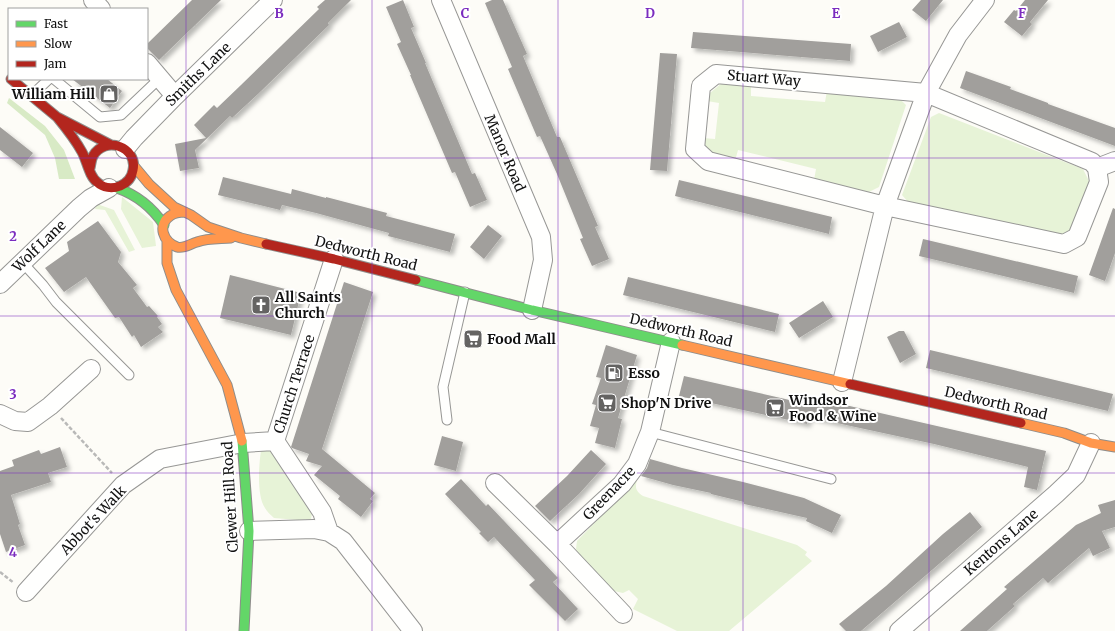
<svg xmlns="http://www.w3.org/2000/svg" width="1115" height="631" font-family="Merriweather,serif">
<style>
.green{fill:#e7f3d7}
.forest{fill:#d8eac5}
.building{fill:#a19f9c;filter:url(#shadow)}
.lines{fill:none;stroke-linecap:round;stroke-linejoin:round}
.lane-casing{stroke:#979795;stroke-width:11}
.street-casing{stroke:#979795;stroke-width:20}
.fast-casing{stroke:#8e8d8b;stroke-width:11}
.slow-casing{stroke:#8e8d8b;stroke-width:11}
.jam-casing{stroke:#8e8d8b;stroke-width:11}
.path{stroke:#b9b9b8;stroke-width:2.5;stroke-dasharray:4 2;stroke-linecap:butt}
.lane{stroke:#fffffe;stroke-width:9}
.street{stroke:#fffffe;stroke-width:18}
.fast{stroke:#63d668;stroke-width:9}
.slow{stroke:#ff974d;stroke-width:9}
.jam{stroke:#b3261e;stroke-width:9}
.grid{fill:none;stroke:#7b2cbf;stroke-width:1;stroke-opacity:0.55}
.labels{text-anchor:middle;stroke-width:4;stroke-linejoin:round;paint-order:stroke}
.street-label{font-size:14px;fill:#111;stroke:#fff}
.poi-label{font-size:14px;font-weight:bold;fill:#111;stroke:#fff;text-anchor:start}
.grid-label{font-size:13px;text-anchor:middle;font-weight:bold;fill:#7b2cbf;stroke:#fff;stroke-width:4;stroke-linejoin:round;paint-order:stroke}
</style>
<defs>
<filter id="shadow"><feDropShadow dx="3.5" dy="3.5" stdDeviation="2" flood-color="#0004"/></filter>
</defs>
<rect width="100%" height="100%" fill="#fdfcf7"/>
<path class="green" d="M722,83L751,85V96L825,102L827,91L897,96L906,105L879,187L869,192L814,180L816,169L738,150L735,161C718,157 706,157 703,138L715,139L719,103L707,101L710,93Z
M939,113L1083,169L1089,181L1073,229L1060,237L909,203L902,195L931,117Z
M122,197L153,222L156,246L142,248L121,209Z
M97,204L114,210L135,250L129,252L105,210L95,209Z
M262,445L270,446L313,508L311,519L298,520L274,518C271,515 267,512 265,508C256,495 259,460 262,445Z
M638,475C636,486 633,489 643,496L797,545L807,552L805,555L812,561L729,631H677L633,609L638,599L629,590L623,593L614,591L578,555L576,549L577,541L619,498Z"/>
<path class="forest" d="M9,98L45,126L64,150L75,179H59L55,158L45,135L7,103Z"/>
<path class="building" d="M192,0H221L159,60L147,48V44Z
M325,0H351L328,23L329,25L258,94L232,118L230,116L195,150L199,168L180,171L175,144L206,138L194,125L214,105L217,108L241,85L319,9L317,7Z
M403,0L414,27L411,28L426,63H425L472,174L475,173L487,200L470,207L455,172L452,173L410,75H411L397,44L401,42L386,7Z
M492,0H503L527,54L523,56L557,137H560L598,226L595,227L609,259L592,266L580,239L583,238L557,174L540,136L537,137L508,69L512,67L485,3Z
M921,0H943L926,21L912,10Z
M1025,0H1048L1030,22L1032,24L1022,36L1004,22L1014,10L1016,11Z
M899,22L907,37L878,52L870,36Z
M693,32L851,44L850,61L691,48Z
M660,53L677,54L667,171L650,170Z
M966,71L1011,87L1010,89L1048,103V104L1115,128V146L960,88Z
M72,79H107L122,91L110,108Z
M0,127L33,153L22,167L0,150Z
M223,177L291,194L292,189L326,198V197L387,213L386,216L455,234L450,252L388,236L389,233L316,213L282,205L280,210L218,195Z
M679,180L832,217L829,234L675,196Z
M1113,208L1115,209V253L1105,281L1089,275Z
M98,221L121,252L118,262L137,285L133,288L147,307L149,306L158,316L157,317L162,324L158,327L163,332L141,347L134,335L132,337L119,317L115,318L86,277L64,292L45,268L69,251L67,242Z
M488,225L502,236L484,259L470,247Z
M923,239L1078,276L1074,293L919,256Z
M230,275L301,293L291,335L220,318Z
M628,277L779,314L775,332L623,295Z
M344,282L373,292L322,449L375,493L370,499L373,501L361,517L338,499L340,496L314,475L322,466L306,461L309,454L292,448L291,447Z
M823,301L833,317L799,338L789,323Z
M899,331H904L916,354L900,363L887,337Z
M606,345L637,355L618,418L622,419L615,448L595,443L599,428L590,426L596,405L592,404L601,378L596,377Z
M930,350L1113,394L1108,411L926,368Z
M684,376L794,401L795,395L819,399L1046,451L1037,490L1024,487L1028,467L934,444L809,417L807,424L679,396Z
M442,436L463,442L456,471L434,465Z
M60,447L67,467L48,473L51,482L11,495L20,524L18,525L25,545L6,552L0,534V471L14,466L12,460L39,450L41,454Z
M591,450L606,464L579,494L550,521L535,506L567,476Z
M650,459L682,468L743,482L804,498L841,515L832,533L806,521L807,518L744,504V502L711,494V493L673,485L641,476L647,468Z
M461,479L486,506L488,504L558,578L553,582L578,609L565,621L529,585L535,580L494,537L488,542L479,533L481,532L445,494Z
M1115,500V527L1102,531L1110,548L1093,556L1089,548L1048,583L1043,578L1013,604L1015,606L987,631H960L1007,589L1004,587L1076,525L1101,513L1098,505Z
M970,512L982,527L861,631H846L839,624L886,586L943,534Z"/>
<g class="lines">
<defs>
<path id="lane" d="M54,79L100,117L121,115L160,78
M31,96L49,79
M22,262L43,285L56,302L129,375
M447,420L443,387L465,292
M650,432L831,479"/>
<path id="street" d="M93,0L101,9
M441,0L541,237L543,260L532,310
M147,63L175,96
M716,74L926,93L1092,162L1097,168L1099,182L1077,237L1064,244L885,206L708,161L695,149L701,86Z
M125,149L134,138L175,96L273,0
M1097,168L1115,161
M0,284L79,208L91,198L109,188
M842,382L885,206L926,93L958,35L985,0
M0,414L15,421L28,422L50,406L91,369
M275,441L334,259
M495,483L557,544L623,614
M249,531L314,529L329,532L343,541L413,631
M557,544L622,484L637,464L650,432L671,342
M26,592L123,485L160,459L243,443L275,441L322,512L329,532
M899,631L1056,494L1076,475L1091,443"/>
<path id="fast" d="M117,188C137,195 152,207 164,225
M416,280L532,310L682,345
M242,441L249,531L244,631"/>
<path id="slow" d="M134,166L149,184L174,207L191,215L208,227L241,238L266,244
M185,212C180,212 175,212 170,216C157,225 163,242 177,247C184,249 190,244 197,242C208,238 220,239 231,238
M167,241V263L176,290L227,385L242,441
M682,345L850,384
M1021,423L1064,433L1091,443L1115,447"/>
<path id="jam" d="M11,79L57,117L111,145
M57,117C66,128 75,139 82,152C87,161 89,176 97,182C103,188 112,189 120,186C127,183 132,177 133,170C138,147 105,135 93,156C91,160 91,164 90,168
M266,244L334,259L416,280
M850,384L1021,423"/>
</defs>
<use href="#lane" class="lane-casing"/>
<use href="#street" class="street-casing"/>
<use href="#fast" class="fast-casing"/>
<use href="#slow" class="slow-casing"/>
<use href="#jam" class="jam-casing"/>
<path class="path" d="M61,418L112,473
M0,572L14,583"/>
<use href="#lane" class="lane"/>
<use href="#street" class="street"/>
<use href="#fast" class="fast"/>
<use href="#slow" class="slow"/>
<use href="#jam" class="jam"/>
</g>
<path class="grid" d="M186,0V631M372,0V631M558,0V631M743,0V631M929,0V631M0,158H1115M0,316H1115M0,473H1115"/>
<defs>
<symbol id="shop-square" viewBox="-11 -11 22 22"><rect x="-9" y="-9" width="18" height="18" rx="4" fill="#646362" stroke="#fff"/><path d="M-5-2.5h2.3a2.7 3.5 0 0 1 5.4 0H5L5.5 6h-11ZM-1.5-2.5h3a1.5 2.3 0 0 0-3 0Z" fill="#fff"/></symbol>
<symbol id="church-square" viewBox="-11 -11 22 22"><rect x="-9" y="-9" width="18" height="18" rx="4" fill="#646362" stroke="#fff"/><path d="M-1.2-6h2.4v3.5h3.3v2.4h-3.3V6h-2.4V-.1h-3.3v-2.4h3.3Z" fill="#fff"/></symbol>
<symbol id="supermarket-square" viewBox="-11 -11 22 22"><rect x="-9" y="-9" width="18" height="18" rx="4" fill="#646362" stroke="#fff"/><path d="M-6-5.5h2.5l.6 2H6L4.5 2H-2.5L-4.4-4H-6ZM-1.5 3.2a1.3 1.3 0 1 0 .1 0ZM3 3.2a1.3 1.3 0 1 0 .1 0Z" fill="#fff"/></symbol>
<symbol id="fuel-square" viewBox="-11 -11 22 22"><rect x="-9" y="-9" width="18" height="18" rx="4" fill="#646362" stroke="#fff"/><path d="M-5.5-6h7V0h2V4h1.3V-2.5L3-4.5l.8-.8L6-3V5H2.5V1h-1V6h-7ZM-4.2-4.7v3.2H.2V-4.7Z" fill="#fff"/></symbol>
</defs>
<g fill-rule="evenodd">
<use href="#shop-square" x="98" y="83" width="22" height="22"/>
<use href="#church-square" x="250" y="294" width="22" height="22"/>
<use href="#supermarket-square" x="462" y="328" width="22" height="22"/>
<use href="#fuel-square" x="603" y="362" width="22" height="22"/>
<use href="#supermarket-square" x="596" y="392" width="22" height="22"/>
<use href="#supermarket-square" x="764" y="397" width="22" height="22"/>
</g>
<g class="labels">
<g class="street-label">
<text transform="translate(198 74) rotate(-44)" y="5">Smiths Lane</text>
<text transform="translate(764 78) rotate(5)" y="5">Stuart Way</text>
<text transform="translate(505 153) rotate(67)" y="5">Manor Road</text>
<text transform="translate(39 246) rotate(-44)" y="5">Wolf Lane</text>
<text transform="translate(366 253) rotate(14)" y="5">Dedworth Road</text>
<text transform="translate(681 330) rotate(13)" y="5">Dedworth Road</text>
<text transform="translate(294 384) rotate(-72)" y="5">Church Terrace</text>
<text transform="translate(996 403) rotate(13)" y="5">Dedworth Road</text>
<text transform="translate(609 493) rotate(-46)" y="5">Greenacre</text>
<text transform="translate(230 497) rotate(-93)" y="5">Clewer Hill Road</text>
<text transform="translate(93 520) rotate(-47)" y="5">Abbot's Walk</text>
<text transform="translate(1001 542) rotate(-41)" y="5">Kentons Lane</text>
</g>
<g class="poi-label">
<text x="95" y="99" text-anchor="end">William Hill</text>
<text x="275" y="302">All Saints<tspan x="275" dy="16">Church</tspan></text>
<text x="487" y="344">Food Mall</text>
<text x="628" y="378">Esso</text>
<text x="789" y="405">Windsor<tspan x="789" dy="16">Food &amp; Wine</tspan></text>
<text x="621" y="408">Shop'N Drive</text>
</g>
</g>
<g class="grid-label">
<text x="279" y="18">B</text>
<text x="465" y="18">C</text>
<text x="650" y="18">D</text>
<text x="836" y="18">E</text>
<text x="1022" y="18">F</text>
<text x="13" y="241">2</text>
<text x="13" y="399">3</text>
<text x="13" y="557">4</text>
</g>
<rect x="8" y="8" width="140" height="72" fill="#ffffff" stroke="#a0a0a0"/>
<rect x="16" y="21" width="20" height="6" fill="#63d668" stroke="#a0a0a0"/>
<text x="44" y="28" font-size="12" fill="#111111">Fast</text>
<rect x="16" y="41" width="20" height="6" fill="#ff974d" stroke="#a0a0a0"/>
<text x="44" y="48" font-size="12" fill="#111111">Slow</text>
<rect x="16" y="61" width="20" height="6" fill="#b3261e" stroke="#a0a0a0"/>
<text x="44" y="68" font-size="12" fill="#111111">Jam</text>
</svg>
